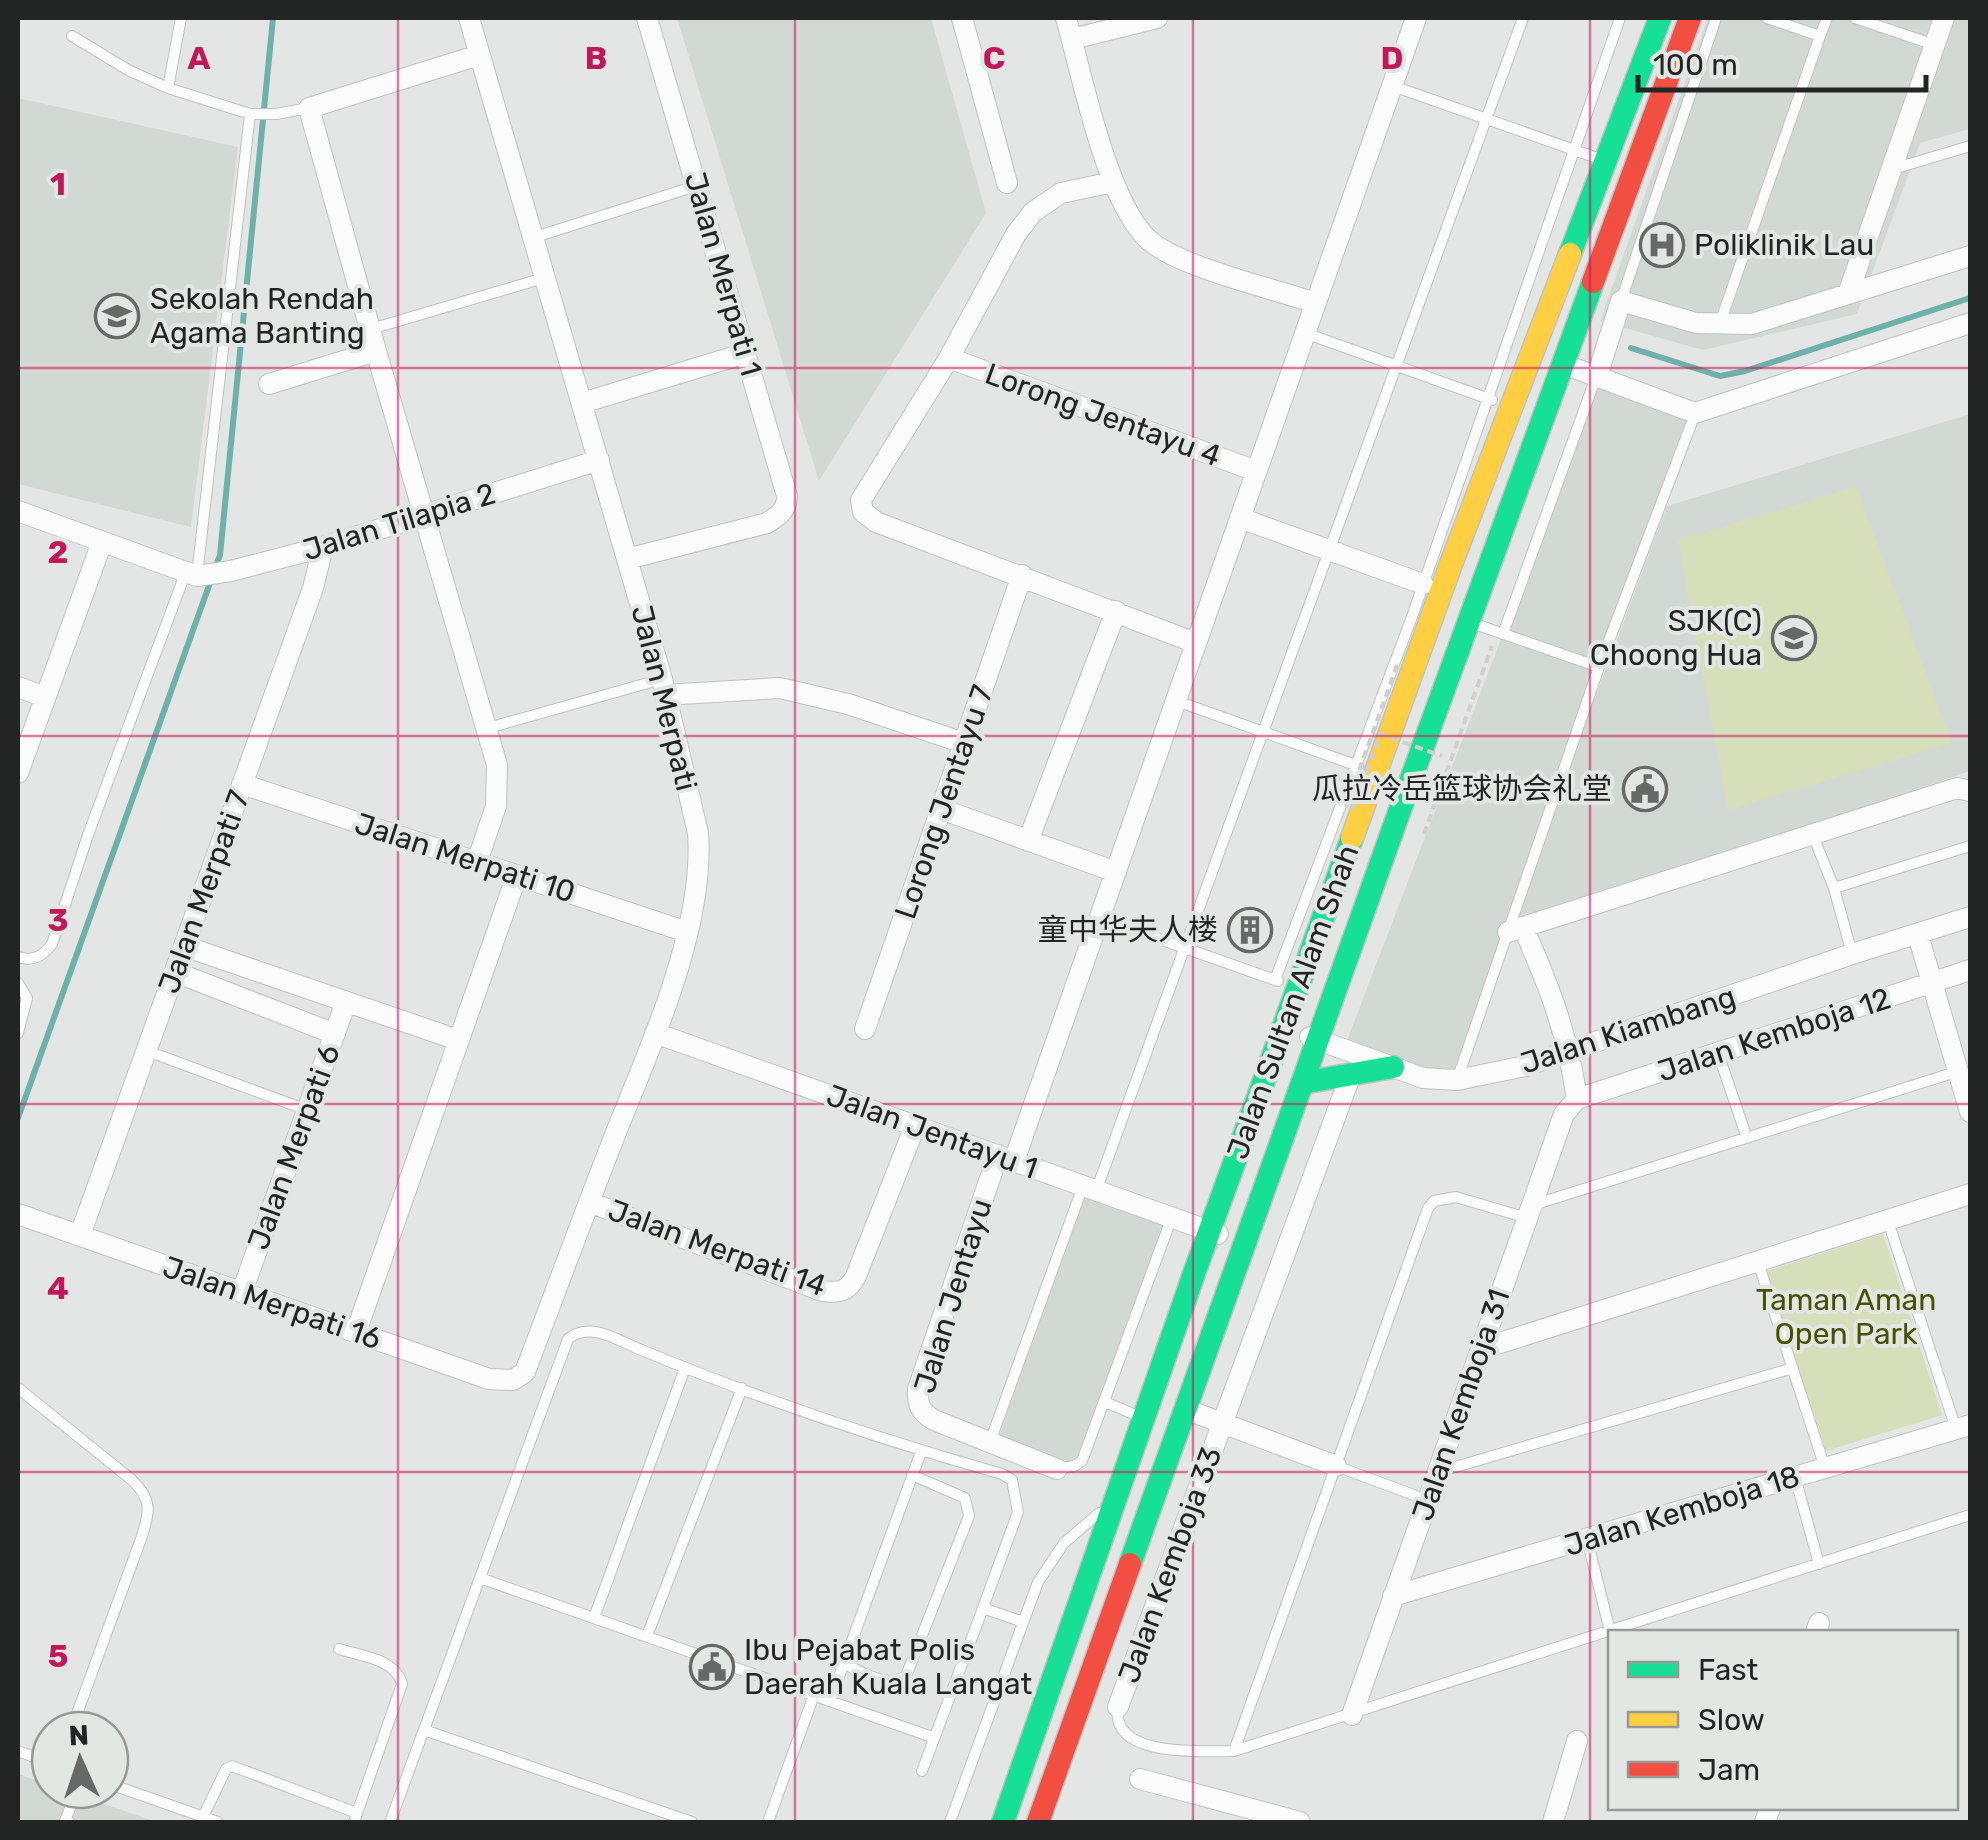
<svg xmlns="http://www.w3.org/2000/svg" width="1988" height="1840" font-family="Rubik,'Noto Sans SC',sans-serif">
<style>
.built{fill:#d2d9d4}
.green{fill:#d7deba}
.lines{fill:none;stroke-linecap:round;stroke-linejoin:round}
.stream{stroke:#6eb1ab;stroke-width:6}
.lane-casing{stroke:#bfc2c0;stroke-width:12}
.street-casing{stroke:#bfc2c0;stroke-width:22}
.fast-casing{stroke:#bfc2c0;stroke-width:25}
.slow-casing{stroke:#bfc2c0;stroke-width:25}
.jam-casing{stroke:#bfc2c0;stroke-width:25}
.path{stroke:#cecfcf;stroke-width:4;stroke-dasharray:8 5;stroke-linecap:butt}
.lane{stroke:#fbfbfb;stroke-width:10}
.street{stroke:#fbfbfb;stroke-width:20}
.fast{stroke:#16e098;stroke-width:22}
.slow{stroke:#ffcf43;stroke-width:22}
.jam{stroke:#f24e42;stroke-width:22}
.path-bridge{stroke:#cecfcf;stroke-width:4;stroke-dasharray:8 5;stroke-linecap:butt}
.grid{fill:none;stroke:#c2185b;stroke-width:2.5;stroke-opacity:0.55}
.labels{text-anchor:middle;stroke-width:8;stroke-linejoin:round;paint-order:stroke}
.poi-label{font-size:30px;fill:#232524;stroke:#e2e7e3;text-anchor:start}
.street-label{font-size:30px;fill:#232524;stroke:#e2e7e3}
.park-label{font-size:30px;fill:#495000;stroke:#e2e7e3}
.grid-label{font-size:32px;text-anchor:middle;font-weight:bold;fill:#c2185b;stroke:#e2e7e3;stroke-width:8;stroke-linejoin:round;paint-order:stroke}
</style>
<rect width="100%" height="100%" fill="#e3e6e4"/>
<path class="built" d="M677,18H931L986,213L819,481Z
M1708,18H1970V129L1920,143L1857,314L1703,350L1600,321Z
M18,98L238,147L191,527L18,484Z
M1599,384L1687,417L1454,1071H1423L1346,1043Z
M1970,414V771L1508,929L1667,506Z
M1084,1193L1164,1221L1080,1458L1062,1463L998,1439Z
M18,1774L50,1785V1790H63L157,1822H18Z"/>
<path class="green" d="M1856,487L1952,743L1728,810L1678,540Z
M1883,1234L1942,1415L1826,1451L1767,1271Z"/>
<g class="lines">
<path class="stream" d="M1631,348L1720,376L1745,371L1970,298
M18,1118L220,555L273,18"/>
<defs>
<path id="lane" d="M1767,18L1820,36L1827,18
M1855,18L1935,45
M72,36L128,70L168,88L250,114H276L309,108
M1393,86L1600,159
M168,88L181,18
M1893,169L1970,146
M532,238L696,186
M1621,301L1716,18
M1720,323L1820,36
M371,329L544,278
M1305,333L1492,400
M197,575L250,114
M1472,623L1599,667
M1503,634L1596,377
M1177,701L1358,766
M488,728L662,679
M1812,833L1834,888
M1100,918L1278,981
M1852,954L1834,888L1970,846
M18,957C33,962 43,956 52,944L88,835L185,574
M1275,980L1413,614L1620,18
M18,983L27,998L18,1033
M147,1051L307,1110
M1718,1053L1747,1138
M1457,1080L1599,667L1695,414
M1096,1191L1523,18
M1533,1205L1959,1071
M1888,1221L1956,1429
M1758,1262L1825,1468
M18,1388L132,1480C152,1499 150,1511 142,1536L71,1730
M1105,1402L1138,1416
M990,1442L1083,1186
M1336,1466L1427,1500
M1057,1469L1074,1466L1082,1461L1172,1217
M1438,1472L1793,1368
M1795,1477L1819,1564
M1587,1539L1610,1631
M480,1578L932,1737
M594,1618L685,1368
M647,1636L742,1388
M339,1649C361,1656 396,1659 402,1684L354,1822
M844,1664C863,1672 886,1689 906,1676L969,1516L965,1498L912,1475
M830,1701L921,1452
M1118,1707C1110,1758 1201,1751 1234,1751L1970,1515
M424,1730L692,1822
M18,1751L50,1763
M1234,1751L1428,1208L1434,1201L1456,1197L1527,1218
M922,1771L983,1608
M110,1784L218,1822
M203,1817L226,1769L232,1766L357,1813
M69,1822L65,1821L77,1790
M390,1822L568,1339C590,1321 617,1340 639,1349C757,1398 879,1439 1002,1474L1012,1480L1018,1512L983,1608L1023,1622
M768,1822L814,1695
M950,1822L1038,1582L1064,1543L1099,1513"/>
<path id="street" d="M962,18L1007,183
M1066,18C1082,74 1108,213 1155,245C1192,270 1271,288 1315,303
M1072,39L1157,18
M1113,182L1061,193L1033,212L1016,234L949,358L861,500L863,512L876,522L1196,643
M1848,294L1944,18
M949,358L1256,471
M1563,364L1695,413L1970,323
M1597,376L1621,301L1696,323L1752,324L1970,256
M269,384L376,351
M582,403L746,353
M18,511L197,576L231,571L323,547L599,460
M1240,518L1423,584
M627,559L767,523C779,515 787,511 787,496L647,18
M18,687L45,697
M665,695L780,688L848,704L964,743
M18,773L102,542
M242,784L687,932
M941,809L1116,872
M1028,841L1116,611
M477,862L496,806L497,765L376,351L309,108L479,55
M1523,927C1550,988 1567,1032 1577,1099
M1508,932L1957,788L1970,791
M1918,935L1970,1112
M184,946L458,1040
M175,972L335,1034
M865,1029L1022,575
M655,1033L1218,1234
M1310,1037L1423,1078L1457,1080L1525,1066L1852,954L1970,917
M1577,1099L1970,970
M998,1155L918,1389C917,1404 920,1412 934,1420L1057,1469
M1014,1161L1416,18
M589,1202L822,1291C839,1293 848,1292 856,1276L915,1126
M18,1214L489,1379L513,1380L525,1372C555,1293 584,1214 615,1135C650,1046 705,929 698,833L662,679L469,18
M80,1235L313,588L323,547
M242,1292L346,1002
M356,1332L517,875
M1481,1349L1970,1194
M1185,1409L1336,1466
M1393,1596L1970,1425
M1816,1632L1819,1623
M1118,1707L1351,1074
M1352,1715L1564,1114L1577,1099
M1140,1779L1300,1822
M1553,1822L1577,1741
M1765,1822L1770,1808"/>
<path id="fast" d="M1570,254L1660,18
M1302,1083L1393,1067
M1130,1564L1406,793L1593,282
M1003,1822L1196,1268L1352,838"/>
<path id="slow" d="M1352,838L1451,564L1570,254"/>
<path id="jam" d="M1593,282L1690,18
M1038,1822L1130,1564"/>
</defs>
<use href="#lane" class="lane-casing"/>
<use href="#street" class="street-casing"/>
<use href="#fast" class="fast-casing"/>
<use href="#slow" class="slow-casing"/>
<use href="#jam" class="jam-casing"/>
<path class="path" d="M1424,834L1492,646"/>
<use href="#lane" class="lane"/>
<use href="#street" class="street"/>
<use href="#fast" class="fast"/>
<use href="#slow" class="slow"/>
<use href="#jam" class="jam"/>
<path class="path-bridge" d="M1346,807L1397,665
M1353,809L1380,734L1442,756"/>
</g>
<path class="grid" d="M398,18V1822M795,18V1822M1193,18V1822M1590,18V1822M18,368H1970M18,736H1970M18,1104H1970M18,1472H1970"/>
<defs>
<symbol id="hospital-ring" viewBox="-11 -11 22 22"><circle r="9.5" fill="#e2e7e3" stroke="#666967" stroke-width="1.5"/><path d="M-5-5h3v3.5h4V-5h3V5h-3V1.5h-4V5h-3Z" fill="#666967"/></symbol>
<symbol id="school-ring" viewBox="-11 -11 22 22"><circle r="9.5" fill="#e2e7e3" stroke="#666967" stroke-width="1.5"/><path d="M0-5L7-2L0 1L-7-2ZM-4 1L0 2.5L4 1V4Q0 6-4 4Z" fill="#666967"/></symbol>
<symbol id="civic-ring" viewBox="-11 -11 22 22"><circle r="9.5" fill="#e2e7e3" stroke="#666967" stroke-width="1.5"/><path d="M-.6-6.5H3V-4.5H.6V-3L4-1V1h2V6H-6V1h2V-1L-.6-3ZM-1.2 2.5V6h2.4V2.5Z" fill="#666967"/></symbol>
<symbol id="building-ring" viewBox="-11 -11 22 22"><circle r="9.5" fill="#e2e7e3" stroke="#666967" stroke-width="1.5"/><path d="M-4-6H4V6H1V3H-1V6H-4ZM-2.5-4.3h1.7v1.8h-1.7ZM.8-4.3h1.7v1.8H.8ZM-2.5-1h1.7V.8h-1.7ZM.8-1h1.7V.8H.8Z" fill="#666967"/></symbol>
</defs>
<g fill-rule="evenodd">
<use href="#hospital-ring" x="1637" y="220" width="50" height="50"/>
<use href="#school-ring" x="92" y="291" width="50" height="50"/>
<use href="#school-ring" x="1769" y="613" width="50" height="50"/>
<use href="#civic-ring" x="1620" y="764" width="50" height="50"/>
<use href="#building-ring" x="1225" y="905" width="50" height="50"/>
<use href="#civic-ring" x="687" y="1642" width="50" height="50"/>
</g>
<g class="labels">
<g class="poi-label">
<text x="1694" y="255">Poliklinik Lau</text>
<text x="150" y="309">Sekolah Rendah<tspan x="150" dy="34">Agama Banting</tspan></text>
<text x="1762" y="631" text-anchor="end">SJK(C)<tspan x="1762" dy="34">Choong Hua</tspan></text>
<text x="1612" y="799" text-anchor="end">瓜拉冷岳篮球协会礼堂</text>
<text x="1218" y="940" text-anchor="end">童中华夫人楼</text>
<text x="744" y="1660">Ibu Pejabat Polis<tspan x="744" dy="34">Daerah Kuala Langat</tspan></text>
</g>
<g class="street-label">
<text transform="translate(723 274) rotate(74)" y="10">Jalan Merpati 1</text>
<text transform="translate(1103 415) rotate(20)" y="10">Lorong Jentayu 4</text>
<text transform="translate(399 522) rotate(-17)" y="10">Jalan Tilapia 2</text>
<text transform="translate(664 698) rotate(76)" y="10">Jalan Merpati</text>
<text transform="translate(944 802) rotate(-71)" y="10">Lorong Jentayu 7</text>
<text transform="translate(465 858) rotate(18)" y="10">Jalan Merpati 10</text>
<text transform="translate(204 892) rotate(-70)" y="10">Jalan Merpati 7</text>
<text transform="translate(1293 1002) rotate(-70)" y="10">Jalan Sultan Alam Shah</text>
<text transform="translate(1628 1030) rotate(-18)" y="10">Jalan Kiambang</text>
<text transform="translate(1774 1035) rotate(-18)" y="10">Jalan Kemboja 12</text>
<text transform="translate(932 1132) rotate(20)" y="10">Jalan Jentayu 1</text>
<text transform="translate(294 1147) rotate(-70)" y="10">Jalan Merpati 6</text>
<text transform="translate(717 1248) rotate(20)" y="10">Jalan Merpati 14</text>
<text transform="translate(953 1296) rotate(-73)" y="10">Jalan Jentayu</text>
<text transform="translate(272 1303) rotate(19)" y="10">Jalan Merpati 16</text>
<text transform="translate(1461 1405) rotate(-71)" y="10">Jalan Kemboja 31</text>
<text transform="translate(1682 1511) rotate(-17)" y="10">Jalan Kemboja 18</text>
<text transform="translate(1170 1565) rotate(-70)" y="10">Jalan Kemboja 33</text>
</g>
<g class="park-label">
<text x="1846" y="1310">Taman Aman<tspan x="1846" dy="34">Open Park</tspan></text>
</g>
</g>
<g class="grid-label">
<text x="199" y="69">A</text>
<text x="596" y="69">B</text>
<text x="994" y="69">C</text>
<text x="1392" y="69">D</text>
<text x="58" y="195">1</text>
<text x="58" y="563">2</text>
<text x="58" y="931">3</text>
<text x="58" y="1299">4</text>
<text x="58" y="1667">5</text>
</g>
<rect width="1988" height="1840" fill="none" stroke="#232524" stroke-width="40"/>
<rect x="1608" y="1630" width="350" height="180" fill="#e2e7e3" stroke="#969997" stroke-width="2.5"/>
<rect x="1628" y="1662" width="50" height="15" fill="#16e098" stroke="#969997" stroke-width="2.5"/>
<text x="1698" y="1680" font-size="30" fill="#232524">Fast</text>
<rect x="1628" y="1712" width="50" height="15" fill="#ffcf43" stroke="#969997" stroke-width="2.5"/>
<text x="1698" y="1730" font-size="30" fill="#232524">Slow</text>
<rect x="1628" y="1762" width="50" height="15" fill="#f24e42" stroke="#969997" stroke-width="2.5"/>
<text x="1698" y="1780" font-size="30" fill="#232524">Jam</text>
<g transform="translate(80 1760) rotate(357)"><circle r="48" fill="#e2e7e3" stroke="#969997" stroke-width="2.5"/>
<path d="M0-8L18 38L0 25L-18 38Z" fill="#666967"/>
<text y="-15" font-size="28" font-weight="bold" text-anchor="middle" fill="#232524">N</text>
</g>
<path d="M1638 75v15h288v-15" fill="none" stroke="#232524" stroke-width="5"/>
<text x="1653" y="75" font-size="30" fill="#232524" stroke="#e2e7e3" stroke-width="8" paint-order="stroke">100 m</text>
</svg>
